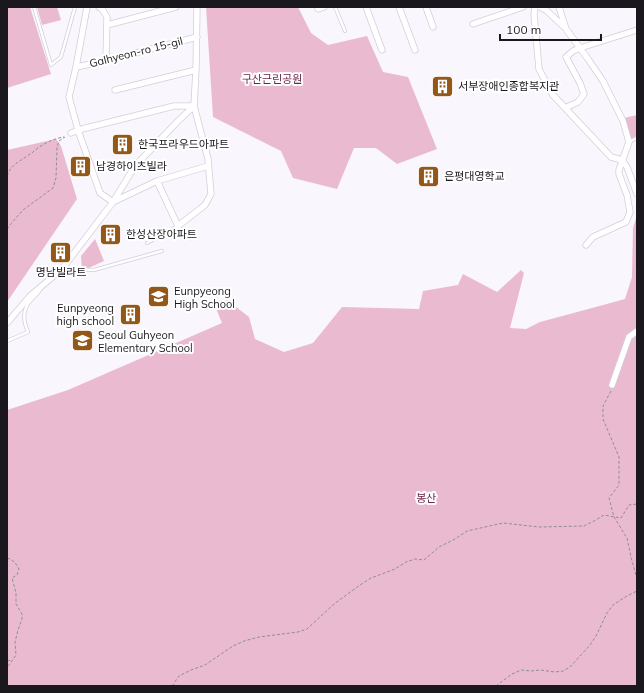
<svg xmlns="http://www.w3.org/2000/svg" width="644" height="693" font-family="Mulish,'Noto Sans KR',sans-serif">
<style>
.green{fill:#eabbd0}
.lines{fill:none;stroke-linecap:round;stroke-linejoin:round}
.lane-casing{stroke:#d2ceda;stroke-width:4}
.street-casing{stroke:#d2ceda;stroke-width:7}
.path{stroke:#908d93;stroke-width:1;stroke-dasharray:3 2;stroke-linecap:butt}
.lane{stroke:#fff;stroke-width:2.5}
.street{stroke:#fff;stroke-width:5.5}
.labels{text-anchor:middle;stroke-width:4;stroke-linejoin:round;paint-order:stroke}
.street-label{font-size:11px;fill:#1a181c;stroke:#fff}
.park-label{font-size:11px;fill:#6f244d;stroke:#fff}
.poi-label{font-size:11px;fill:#1a181c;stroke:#fff;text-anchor:start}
</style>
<rect width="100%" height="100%" fill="#f9f6fe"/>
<path class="green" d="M7,7H30L51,74L7,88Z
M37,7H57L61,20L42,25Z
M206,7H298L311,33L328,45L367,36L383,72L408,77L437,149L397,164L376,148H354L337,189L293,178L281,151L213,117Z
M637,115V136L630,139L624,118Z
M56,139L61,146L77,199L7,302V150Z
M637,215V686H7V410L68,390L222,323L215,306L227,300L249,317L255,339L284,352L313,343L342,307L419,309L423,291L458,285L463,274L497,292L521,270L524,273L510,328L526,329L540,322L592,308L625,299L632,277L633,228Z
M95,239L104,261L82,271L81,256Z"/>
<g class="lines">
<defs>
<path id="lane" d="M34,7L51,65L61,57L75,7
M335,7L345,31
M629,142L637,138
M147,243L178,226
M63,269L94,270L162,251
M7,341L28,332C24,323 22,313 28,304C31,299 37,295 40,290"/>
<path id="street" d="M87,7L76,67L69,97L78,130L100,193L113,202L157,181L208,166
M99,7L102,9L107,17L106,61
M366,7L382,50
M399,7L415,50
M426,7L433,27
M535,7L534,14L539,69L552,94L611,157L622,160
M540,7L546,10L564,27
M559,7L566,29L588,59L603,81L623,121L629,142L619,170V174L627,195L630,212L626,222L593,237L586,245
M318,9L324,7
M473,24L523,7
M107,25L176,7
M76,67L106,61L197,37
M115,90L196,70
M565,108L578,102L584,94L580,83L566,57L573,51L580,48L637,30
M71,133L82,129L174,106H194L208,159L211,194L205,205L178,226L157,181
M622,160L627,167L637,194
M7,323L30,296L62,269L113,202L135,166L178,121L194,106L196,70L197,7
M612,385L629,337L637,331"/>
</defs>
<use href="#lane" class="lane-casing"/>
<use href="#street" class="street-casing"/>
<path class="path" d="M7,176C11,164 21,161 30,154H31C38,146 54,138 64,137
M7,229L15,219L23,210L53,188L56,178L57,147L59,141L65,137
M611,391L603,406V419L619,457V485L609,498L614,517L627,538L631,557L637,579
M7,558C13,560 16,563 19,569L17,575L12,578L16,593V604L22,614V619L18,630L15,642L16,655L7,668
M7,661L12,660
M172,686L179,676L191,670L205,665L233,646L244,641L259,637L298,632L307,629L334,604L360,585L371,578L395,569L406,562L415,559L424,560L439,547L455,539L467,531L503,523L539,527L584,526L594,521L604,515L621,518L629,505L637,504
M496,686L512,674L521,670L531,671L540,670L555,672L563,671L570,667L590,645L596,636L607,613L613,605L627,596L637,591"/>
<use href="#lane" class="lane"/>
<use href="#street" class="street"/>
</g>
<defs>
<symbol id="building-square" viewBox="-11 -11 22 22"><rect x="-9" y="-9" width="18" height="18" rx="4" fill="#935718" stroke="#fff"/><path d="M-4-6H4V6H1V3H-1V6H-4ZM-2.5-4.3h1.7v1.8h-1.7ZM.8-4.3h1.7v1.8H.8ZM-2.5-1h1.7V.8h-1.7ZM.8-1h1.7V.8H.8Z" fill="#fff"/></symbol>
<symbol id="school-square" viewBox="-11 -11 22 22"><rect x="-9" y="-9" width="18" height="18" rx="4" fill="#935718" stroke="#fff"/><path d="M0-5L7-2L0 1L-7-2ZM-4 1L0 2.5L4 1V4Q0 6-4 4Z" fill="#fff"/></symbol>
</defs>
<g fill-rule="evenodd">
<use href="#building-square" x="430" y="74" width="25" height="25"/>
<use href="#building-square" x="110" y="132" width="25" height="25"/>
<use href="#building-square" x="68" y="154" width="25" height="25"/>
<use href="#building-square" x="416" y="164" width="25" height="25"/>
<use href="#building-square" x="98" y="222" width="25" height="25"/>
<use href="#building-square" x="48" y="240" width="25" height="25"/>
<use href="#school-square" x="146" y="284" width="25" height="25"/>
<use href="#building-square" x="118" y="302" width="25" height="25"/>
<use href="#school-square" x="70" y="328" width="25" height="25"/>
</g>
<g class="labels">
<g class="street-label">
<text transform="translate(136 52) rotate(-14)" y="4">Galhyeon-ro 15-gil</text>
</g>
<g class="park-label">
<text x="272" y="83">구산근린공원</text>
<text x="426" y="502">봉산</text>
</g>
<g class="poi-label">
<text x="458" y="90">서부장애인종합복지관</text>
<text x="138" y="148">한국프라우드아파트</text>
<text x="96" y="170">남경하이츠빌라</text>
<text x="444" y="180">은평대영학교</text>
<text x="126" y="238">한성산장아파트</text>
<text x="61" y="276" text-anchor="middle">명남빌라트</text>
<text x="174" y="295">Eunpyeong<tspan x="174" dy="13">High School</tspan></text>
<text x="114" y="312" text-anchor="end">Eunpyeong<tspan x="114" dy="13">high school</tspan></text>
<text x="98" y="339">Seoul Guhyeon<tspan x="98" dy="13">Elementary School</tspan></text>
</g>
</g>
<rect width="644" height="693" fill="none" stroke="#1a181c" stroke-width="16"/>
<path d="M500 34v6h101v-6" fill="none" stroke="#1a181c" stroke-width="2"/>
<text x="506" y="34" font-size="12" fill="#1a181c" stroke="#ffffff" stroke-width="3" paint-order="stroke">100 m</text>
</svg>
